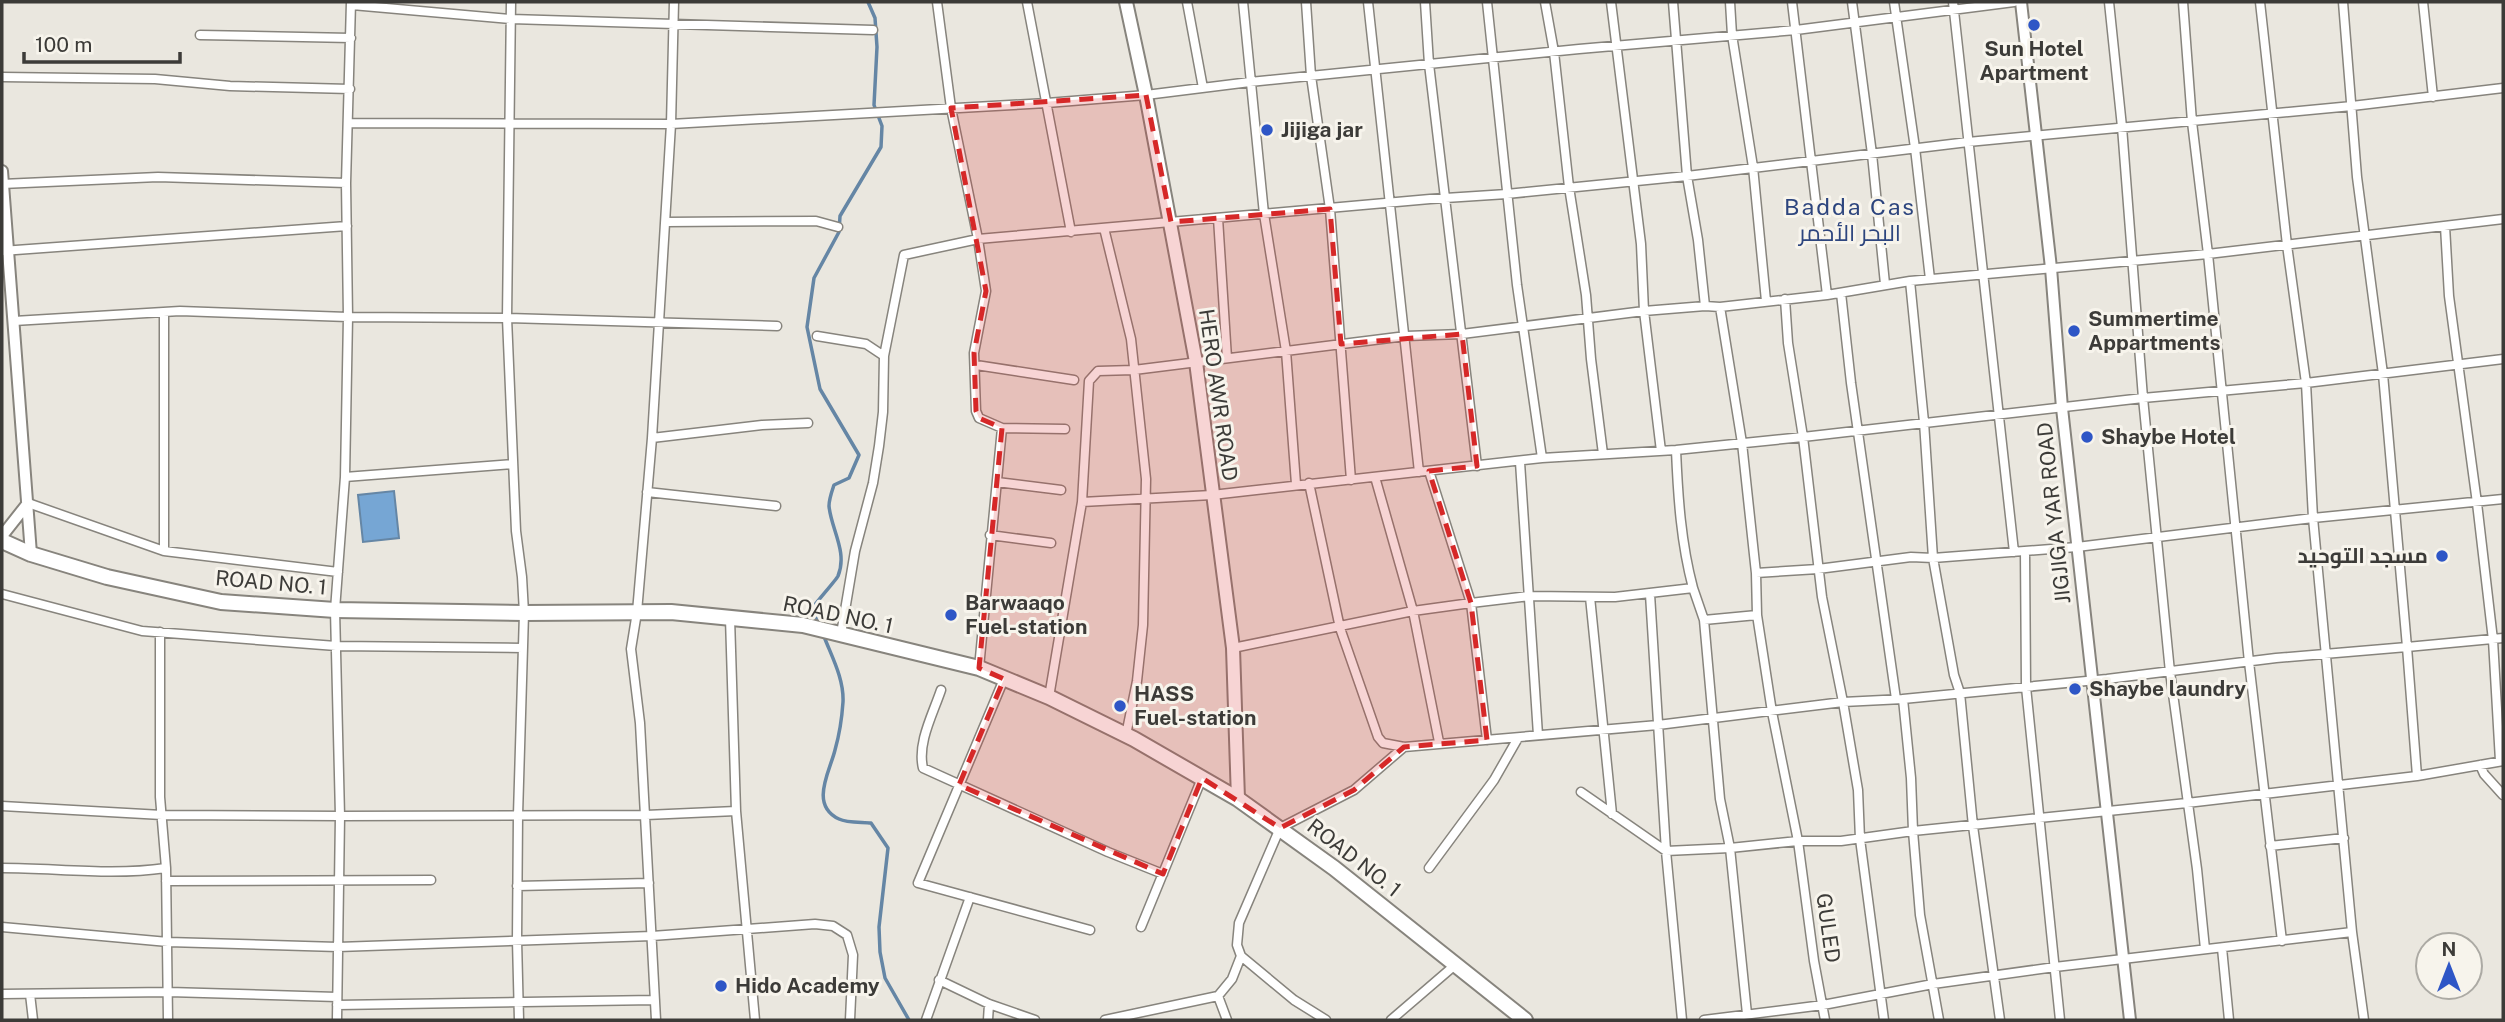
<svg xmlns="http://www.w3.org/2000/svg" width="2505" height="1022" font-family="'Public Sans',Cairo,sans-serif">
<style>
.water{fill:#76a6d4;stroke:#6586a5;stroke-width:2}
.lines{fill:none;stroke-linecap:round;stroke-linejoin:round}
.stream{stroke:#6586a5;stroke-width:3.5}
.minor-casing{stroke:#87847d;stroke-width:11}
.tertiary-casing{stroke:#87847d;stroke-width:14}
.secondary-casing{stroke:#87847d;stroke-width:16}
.trunk-casing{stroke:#87847d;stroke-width:18}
.minor{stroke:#fff;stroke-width:8}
.tertiary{stroke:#fff;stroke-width:10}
.secondary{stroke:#fff;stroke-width:12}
.trunk{stroke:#fff;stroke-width:14}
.marked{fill:#d62828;fill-opacity:0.2;stroke:#d62828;stroke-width:5;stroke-dasharray:14 9;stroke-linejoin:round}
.poi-dot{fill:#2e56c6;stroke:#f7f4ec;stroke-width:2.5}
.labels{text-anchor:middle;stroke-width:6;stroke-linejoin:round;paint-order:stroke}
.poi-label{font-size:21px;font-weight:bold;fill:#3c3b38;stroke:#f7f4ec;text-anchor:start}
.street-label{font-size:21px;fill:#3c3b38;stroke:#f7f4ec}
.neighbourhood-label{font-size:23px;letter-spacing:2px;fill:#2d457e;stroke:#f7f4ec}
</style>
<rect width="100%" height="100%" fill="#eae7df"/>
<path class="water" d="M394,491L399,538L363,542L358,495Z"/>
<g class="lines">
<path class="stream" d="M818,623L812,610L814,606C819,599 836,580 838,576C848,552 831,529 829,506C829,499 832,491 834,485L849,478L859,455L820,389L807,327L814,278L839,232L840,216L881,147L882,126L874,105L877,47L875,18L868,2
M825,639C833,659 844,680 843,702C842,717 839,736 835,750C830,771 809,805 839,819C847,823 862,822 871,823L888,848L879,927L880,952L885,978L909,1020"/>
<defs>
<path id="minor" d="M511,2L507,318L516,531L522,577L524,613L518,815L517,940L519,1020
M937,2L951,108L978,239L986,291L974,353L976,411L979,418L1002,428L1065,429
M1027,2L1071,232
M1187,2L1203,88
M1243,2L1264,214L1286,351L1296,484
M1306,2L1311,76L1330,209L1351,480
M1368,2L1419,472
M1425,2L1429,64L1477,466
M1487,2L1517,285L1542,458
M1545,2L1554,52L1569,187L1586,295L1591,359L1603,454
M1611,2L1641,244L1644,311L1661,451
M1673,2L1687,176L1698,240L1705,306
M1730,2L1732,35L1753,167L1766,301
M1792,2L1827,295
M1852,2L1872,154L1885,284
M1894,2L1915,148L1930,279
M1953,2L2014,552
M2109,2L2122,127L2143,398L2170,672L2197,869L2205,949
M2183,2L2192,122L2208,254L2249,662L2282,941
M2423,2L2433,97
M352,5L511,19L873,30
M200,35L351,38
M2,77L155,79L230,86L350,89
M349,123L671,124L1047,103L1146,95L1250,82L1579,49L1796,30L2014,2
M2,184L158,177L346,183
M1218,218L1227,358
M666,222L816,221L838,227
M2445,226L2449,296L2477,503L2493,640L2500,761
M1104,228L1131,339L1146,479L1143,625L1137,681L1126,735
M2,251L347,226
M1910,281L1924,422L1933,558L1954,675L1960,693L1973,826L2000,1020
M1841,293L1851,383L1896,699
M1785,299L1788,343L1803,437L1822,597L1843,702L1858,790L1860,839L1884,1020
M1720,307L1742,443L1756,573L1757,615L1772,712L1798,841L1814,961L1825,1020
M164,312V551
M14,321L180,311L348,317L507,318L777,326
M817,336L866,344L884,356L883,412L879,446L873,483L855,551L841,634
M884,356L904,255L978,239L1430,199L1507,194L1687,176L1968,142L2352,106L2503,88
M976,365L1074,380
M652,438L762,425L808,423
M1520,462L1538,735
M1429,471L1471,603L1487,740
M345,477L513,464
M1375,477L1413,611L1439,742
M997,482L1061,490
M1309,483L1340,628L1378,737L1383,743L1404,747L1658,725L1843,702L1903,699L2107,679L2276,658L2407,647L2383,374L2357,177L2343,2
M647,492L776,506
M1082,502L1212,495L1542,458L1676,450L1803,437L2143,398L2306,383L2503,359
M28,503L164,551L338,572
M990,535L1051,543
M2025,551L2026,687L2060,1020
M1756,573L1818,569L1911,557L1933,558L2077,547L2313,518L2503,499
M1693,588L1704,620L1720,799L1730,848L1798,841H1841L1913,831L2187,803L2417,776L2503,761
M2,594L142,631L336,646L523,648
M1650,594L1666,851L1682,1020
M1590,597L1612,814
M730,618L736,811L755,1020
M1704,620L1757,615
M160,632V797L166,868L168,1020
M1233,648L1413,611L1471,603L1529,596L1615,597L1693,588C1681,543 1678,497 1676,450
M979,668L1002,428
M1004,679L918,883L1090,930
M941,690C933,714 917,743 923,768L1108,852L1163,874
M1049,697L1082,502L1089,381L1098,371L1134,370L1406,336L1462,334L1644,311L1705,306L1720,307L1827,295L1910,281L2208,254L2503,219
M1903,699L1911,778L1913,831L1920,915L1939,1020
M2480,765L2484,774L2503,795
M2417,776L2407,647L2503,638
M1581,792L1666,851L1730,848L1747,1014
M2,806L162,815L340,816L646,815L736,811
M2270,846L2344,838
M2,868C57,868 111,876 166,868
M1429,868L1494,780L1518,738
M166,881L431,880
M517,886L649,883
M2,927L168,942L338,947L652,936L815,924L833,926L847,935L853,955L850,1020
M1141,927L1202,778
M2352,932L2364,1020
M2222,948L2229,1020
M939,980L989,1004L1035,1020
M2,994L169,992L337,997
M30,994L33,1020
M1218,996L1227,1020
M337,1005L655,1000
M337,1020L340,816L335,610L345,477L348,317L346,183L351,2
M656,1020L640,723L631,649L637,612L652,438L671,124L674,2
M926,1020L970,897
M988,1020L989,1004
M1105,1020L1218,996L1232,979L1241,956
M1326,1020L1294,1000L1241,956L1237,945L1239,923L1280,828L1354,790L1404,747
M1391,1020L1455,965
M1704,1020L1823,1005L1933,984L2055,967L2352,932L2313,518L2306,383L2287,245L2260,2"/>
<path id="tertiary" d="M2021,2L2051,268L2062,408L2130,1020
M2,171L31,554
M2,536L28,503"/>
<path id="secondary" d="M1126,2L1146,95L1196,362L1233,648L1238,799"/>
<path id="trunk" d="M2,541L31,554L107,577L221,602L335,610L524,613L671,612L803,625L979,668L1049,697L1134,739L1238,799L1334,868L1525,1020"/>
</defs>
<use href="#minor" class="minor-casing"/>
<use href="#tertiary" class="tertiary-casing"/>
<use href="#secondary" class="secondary-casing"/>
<use href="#trunk" class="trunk-casing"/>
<use href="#minor" class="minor"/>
<use href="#tertiary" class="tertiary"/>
<use href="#secondary" class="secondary"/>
<use href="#trunk" class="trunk"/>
</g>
<path class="marked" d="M1146,95L1171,222L1330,209L1341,344L1462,334L1477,466L1429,471L1471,603L1487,740L1404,747L1354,790L1280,828L1202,778L1163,874L959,785L1004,679L979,668L1002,428L979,418L976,411L974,353L986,291L951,108Z"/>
<g class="poi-dot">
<circle cx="2034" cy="25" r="7"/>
<circle cx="1267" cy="130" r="7"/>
<circle cx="2074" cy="331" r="7"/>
<circle cx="2087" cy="437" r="7"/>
<circle cx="2442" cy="556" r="7"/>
<circle cx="951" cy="615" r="7"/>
<circle cx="2075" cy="689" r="7"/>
<circle cx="1120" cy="706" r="7"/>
<circle cx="721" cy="986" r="7"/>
</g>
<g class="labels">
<g class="poi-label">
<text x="2034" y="56" text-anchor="middle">Sun Hotel<tspan x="2034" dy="24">Apartment</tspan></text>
<text x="1281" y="137">Jijiga jar</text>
<text x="2088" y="326">Summertime<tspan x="2088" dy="24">Appartments</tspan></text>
<text x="2101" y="444">Shaybe Hotel</text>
<text x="2428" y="563" text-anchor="end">مسجد التوحيد</text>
<text x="965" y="610">Barwaaqo<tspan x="965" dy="24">Fuel-station</tspan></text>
<text x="2089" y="696">Shaybe laundry</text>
<text x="1134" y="701">HASS<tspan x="1134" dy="24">Fuel-station</tspan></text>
<text x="735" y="993">Hido Academy</text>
</g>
<g class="street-label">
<text transform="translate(1218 395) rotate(82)" y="7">HERO AWR ROAD</text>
<text transform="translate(2054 513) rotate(-96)" y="7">JIGJIGA YAR ROAD</text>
<text transform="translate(271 583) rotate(5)" y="7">ROAD NO. 1</text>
<text transform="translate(838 615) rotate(12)" y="7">ROAD NO. 1</text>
<text transform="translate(1354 858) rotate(38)" y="7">ROAD NO. 1</text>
<text transform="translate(1828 928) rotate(82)" y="7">GULED</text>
</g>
<g class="neighbourhood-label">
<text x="1850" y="215">Badda Cas<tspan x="1850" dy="26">البحر الأحمر</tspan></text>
</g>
</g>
<rect width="2505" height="1022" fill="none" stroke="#3c3b38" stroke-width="7"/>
<g transform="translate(2449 966)"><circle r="33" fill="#f7f4ec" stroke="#acaaa4" stroke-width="2"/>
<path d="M0-5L12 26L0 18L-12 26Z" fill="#2e56c6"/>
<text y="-10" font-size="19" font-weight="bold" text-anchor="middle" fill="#3c3b38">N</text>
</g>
<path d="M24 52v10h156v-10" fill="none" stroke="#3c3b38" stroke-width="3.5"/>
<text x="35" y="52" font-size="21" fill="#3c3b38" stroke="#f7f4ec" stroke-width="5" paint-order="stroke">100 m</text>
</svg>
